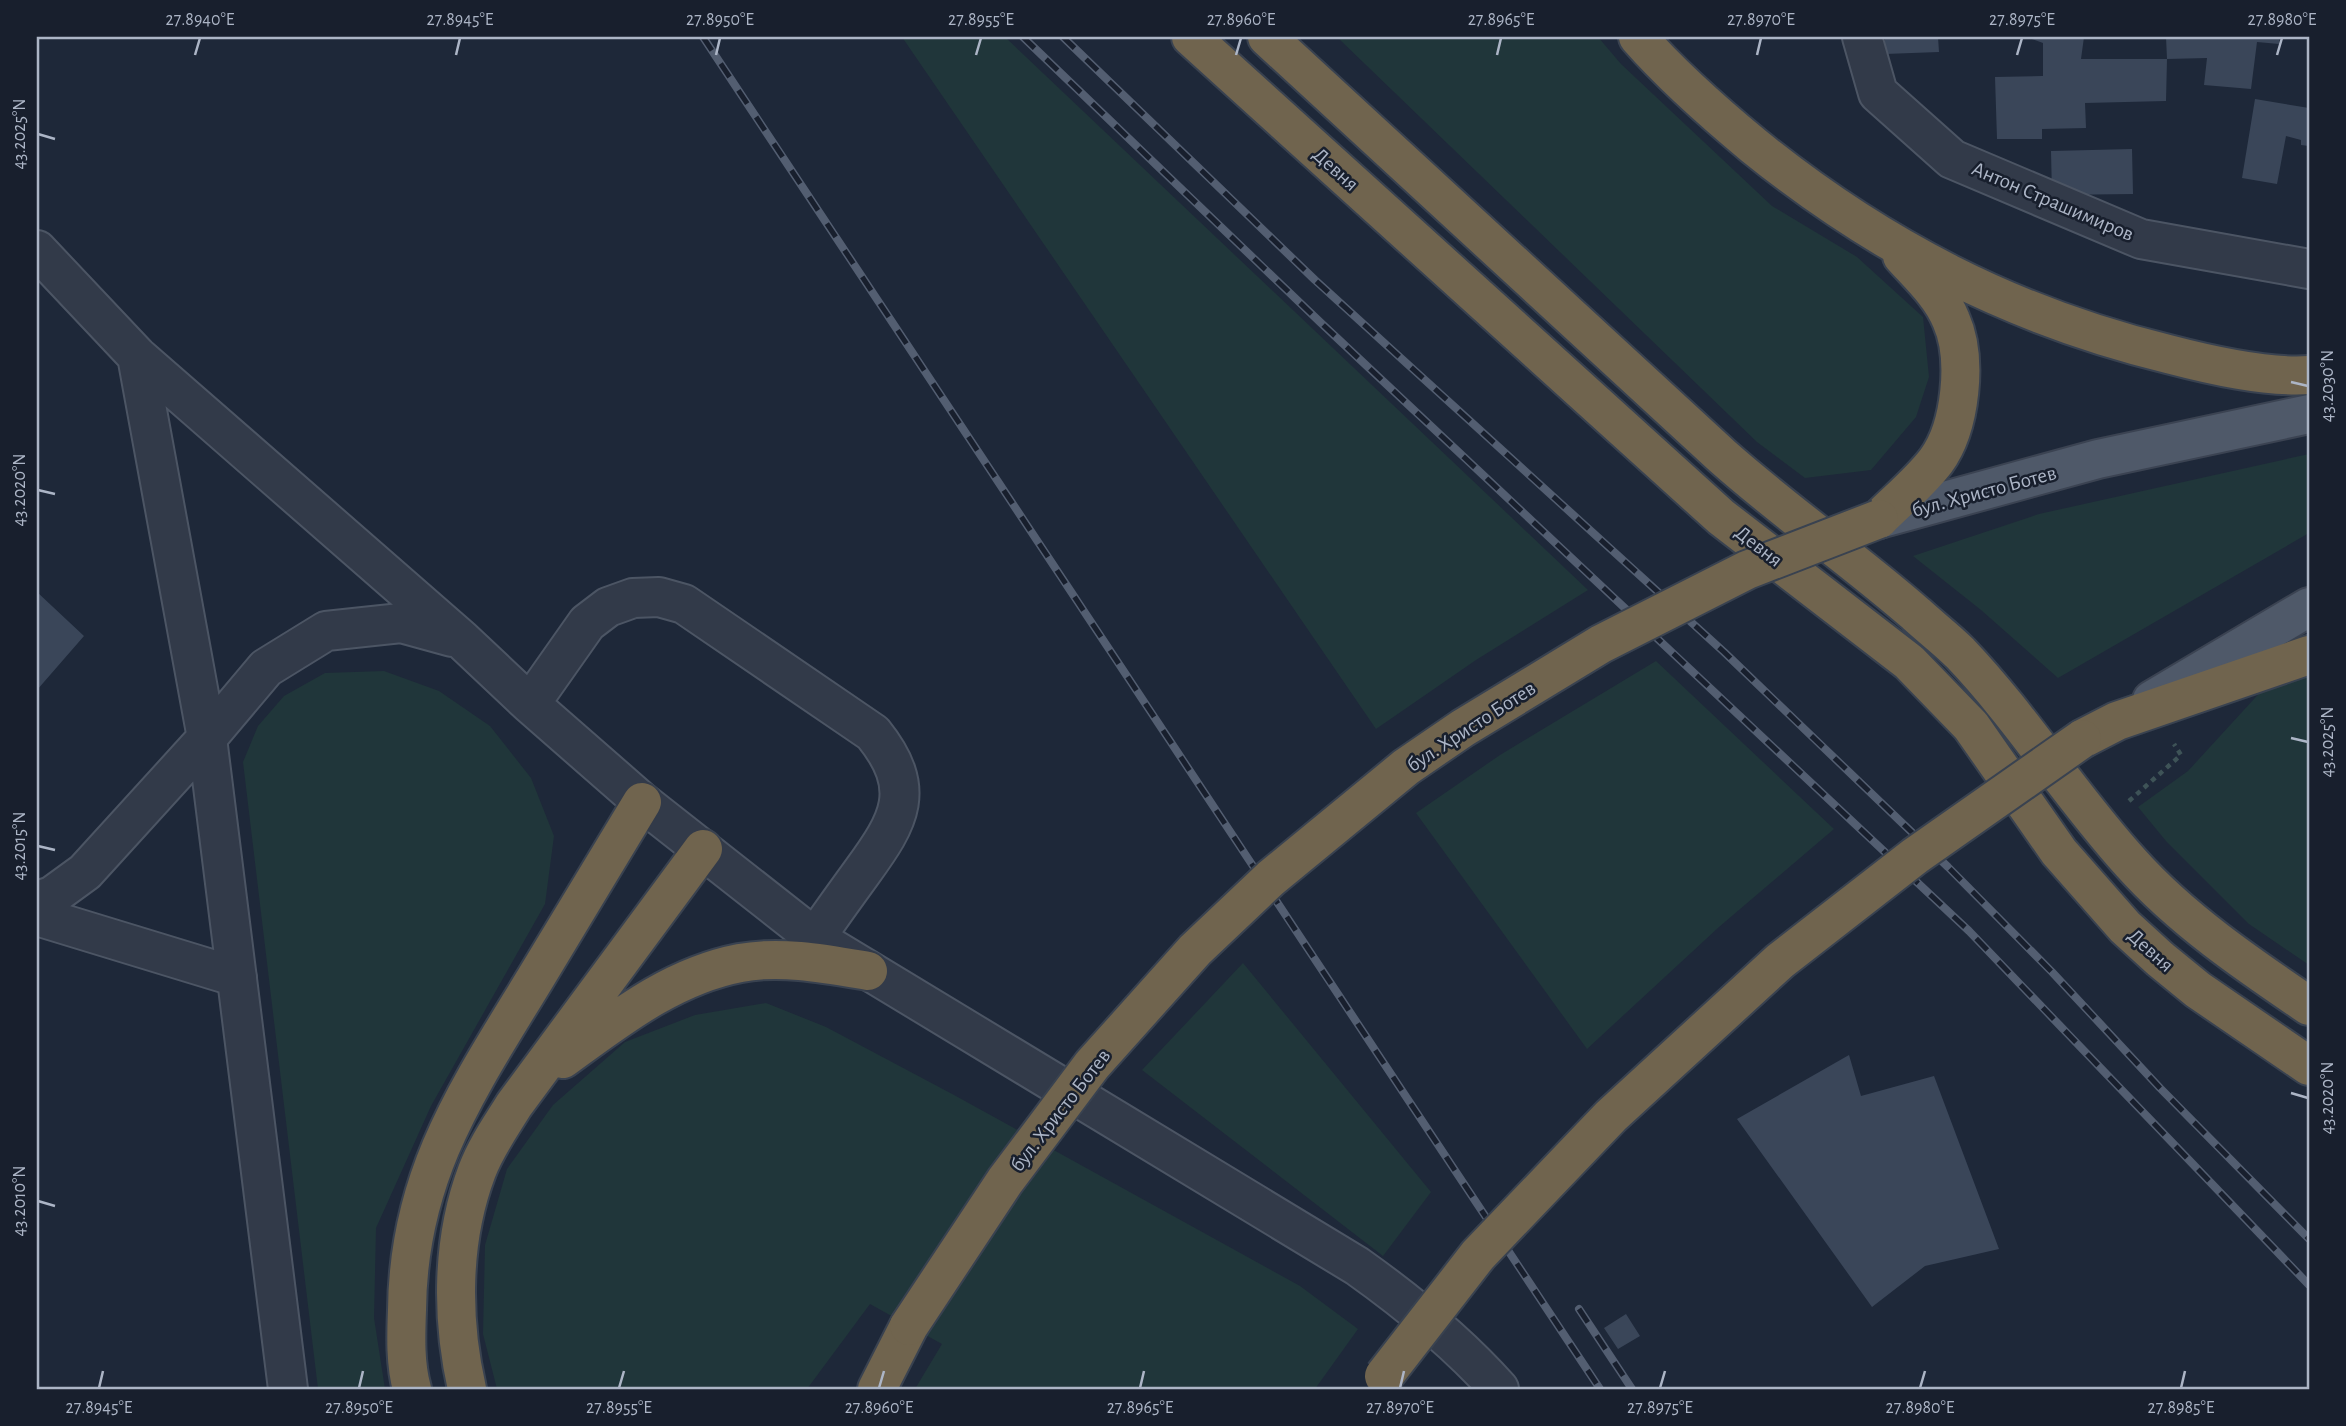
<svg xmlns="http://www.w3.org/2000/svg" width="2346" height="1426" font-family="'Alegreya Sans',sans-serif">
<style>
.green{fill:#20363a}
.building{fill:#3a4659}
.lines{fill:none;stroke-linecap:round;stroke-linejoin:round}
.minor-casing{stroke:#4c5564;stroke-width:42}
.major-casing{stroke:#3b4352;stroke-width:42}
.highway-casing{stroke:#394250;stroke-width:42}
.path{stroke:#3e5357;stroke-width:4.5;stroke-dasharray:5 5;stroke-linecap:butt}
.minor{stroke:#323a49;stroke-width:38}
.major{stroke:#4f5969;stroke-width:38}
.highway{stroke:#70644e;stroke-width:38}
.rail-casing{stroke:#535e71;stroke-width:8}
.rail{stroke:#181f2d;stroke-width:5;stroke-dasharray:16;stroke-linecap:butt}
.highway-bridge-casing{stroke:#394250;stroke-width:42;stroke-linecap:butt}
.highway-bridge{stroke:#70644e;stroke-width:38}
.ticks{fill:none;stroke:#acb5c6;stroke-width:2.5}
.labels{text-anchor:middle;stroke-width:5;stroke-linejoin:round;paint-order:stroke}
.street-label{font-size:21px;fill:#acb5c6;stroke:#181f2d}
.neatline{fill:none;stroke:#acb5c6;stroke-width:2.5}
.ticks-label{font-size:18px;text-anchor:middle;fill:#acb5c6}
</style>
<rect width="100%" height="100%" fill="#1e2839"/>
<path class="green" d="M902,37H1005L1588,590L1476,660L1376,729Z
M1337,37H1598L1621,64L1772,206L1857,257L1923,317L1929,377L1916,417L1871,470L1805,478L1757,442Z
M2309,454V533L2058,678L1981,610L1913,556L2039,514Z
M1656,661L1834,829L1719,927L1587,1049L1416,813L1500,755Z
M2309,669V965L2249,924L2166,841L2138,807L2188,771L2265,687Z
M384,671L439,691L490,726L531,778L554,836L545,904L431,1106L376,1228L374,1318L385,1389H318L243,762L258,726L284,696L325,673Z
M1243,963L1431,1192L1383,1256L1142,1070Z
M766,1003L826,1027L954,1095L1300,1286L1358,1329L1315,1389H915L942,1344L870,1304L807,1389H497L483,1334L485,1245L507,1169L553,1105L625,1042L695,1015Z"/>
<path class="building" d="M1885,37H1938L1939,52L1885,54Z
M2026,37H2084L2081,59H2167L2166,101L2085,103L2086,128L2042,129V139H1997L1995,77L2043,76V43Z
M2166,37H2280L2279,44L2257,42L2251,89L2204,85L2207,58L2167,59Z
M2255,99L2309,108V146L2301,145V140L2286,136L2277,184L2242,178Z
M2132,149L2133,194L2052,195L2051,151Z
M37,592L84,636L37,690Z
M1849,1055L1861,1096L1934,1076L1999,1249L1925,1266L1872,1307L1737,1119Z
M1626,1314L1640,1336L1618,1349L1604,1328Z"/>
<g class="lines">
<defs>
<path id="minor" d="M1862,37L1878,93L1952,159L2141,239L2309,269
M37,250L137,356L461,639L530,704L642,802L815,938L1357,1266C1409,1303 1457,1342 1499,1389
M530,704L587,623L608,607L633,598L659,597L684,604L873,733C918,789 900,820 862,872C846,894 830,916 815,938
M37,901L52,896L85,872L207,738L137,356
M37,916L237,977
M288,1389L207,738L266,668L326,631L401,623L452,637"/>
<path id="major" d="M1879,519L2098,459L2309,414
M2152,700L2309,607"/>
<path id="highway" d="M1191,37L1721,517L1909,662L1971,726L2059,852L2125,927L2160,959L2198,990L2309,1066
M1267,37L1722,456C1785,512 1853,559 1916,614C1930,627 1946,639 1960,653C2022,718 2070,796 2131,863C2181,919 2247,964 2309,1006
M1638,37C1673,77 1713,112 1754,146C1879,247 2012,316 2168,354C2210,365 2266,378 2309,375
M1879,519C1898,500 1920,482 1936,461C1961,427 1968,358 1951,320C1941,295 1919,275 1902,256
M2082,739L2117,721L2309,655
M563,1059C618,1019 672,976 740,963C781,955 827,964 868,971
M412,1389C405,1364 406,1336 407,1310C408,1175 468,1089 535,979C571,920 606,861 642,802
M467,1389C451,1318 451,1240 477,1171C486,1147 501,1126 514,1105L703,849
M877,1389L909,1326"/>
</defs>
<use href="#minor" class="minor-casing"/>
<use href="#major" class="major-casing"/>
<use href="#highway" class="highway-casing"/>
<path class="path" d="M2129,801L2181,755L2174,744"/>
<use href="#minor" class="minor"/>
<use href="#major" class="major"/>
<use href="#highway" class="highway"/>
<defs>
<path id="rail" d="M703,37L1600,1389
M1023,37L1320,322L1969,931L2309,1285
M1063,37L1315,280L1724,652L1948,867L2052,972L2160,1088L2309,1239
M1579,1309L1632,1389"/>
</defs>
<use href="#rail" class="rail-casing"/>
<use href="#rail" class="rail"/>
<defs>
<path id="highway-bridge" d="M909,1326L1005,1181L1092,1065L1195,950L1271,878L1406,767L1463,728L1601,644L1747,570L1879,519
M1384,1376L1478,1255L1611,1116L1780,961L1915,856L2082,739"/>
</defs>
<use href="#highway-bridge" class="highway-bridge-casing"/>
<use href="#highway-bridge" class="highway-bridge"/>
</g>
<path class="ticks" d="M195,55L200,38M456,55L460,38M716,55L720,38M976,55L981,38M1236,55L1241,38M1497,55L1501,38M1757,55L1761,38M2017,55L2022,38M2277,55L2282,38M38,134L55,139M2291,382L2308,386M38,490L55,494M2291,738L2308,742M38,846L55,850M2291,1093L2308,1098M38,1201L55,1206M99,1388L103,1371M359,1388L363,1371M619,1388L624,1371M879,1388L884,1371M1140,1388L1144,1371M1400,1388L1404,1371M1660,1388L1665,1371M1920,1388L1925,1371M2181,1388L2185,1371"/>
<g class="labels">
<g class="street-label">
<text transform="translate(1336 169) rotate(42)" y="7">Девня</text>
<text transform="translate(2053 201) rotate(23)" y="7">Антон Страшимиров</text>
<text transform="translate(1984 491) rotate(-15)" y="7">бул. Христо Ботев</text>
<text transform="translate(1759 546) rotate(38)" y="7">Девня</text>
<text transform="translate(1471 726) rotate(-33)" y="7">бул. Христо Ботев</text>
<text transform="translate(2151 950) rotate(42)" y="7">Девня</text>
<text transform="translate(1060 1110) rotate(-52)" y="7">бул. Христо Ботев</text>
</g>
</g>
<rect width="2346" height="1426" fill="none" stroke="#181f2d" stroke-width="77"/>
<rect x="38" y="38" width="2270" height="1350" class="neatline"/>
<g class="ticks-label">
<text x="200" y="25">27.8940°E</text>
<text x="460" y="25">27.8945°E</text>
<text x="720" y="25">27.8950°E</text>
<text x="981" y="25">27.8955°E</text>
<text x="1241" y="25">27.8960°E</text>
<text x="1501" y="25">27.8965°E</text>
<text x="1761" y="25">27.8970°E</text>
<text x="2022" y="25">27.8975°E</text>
<text x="2282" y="25">27.8980°E</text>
<text transform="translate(19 134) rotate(-90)" y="6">43.2025°N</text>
<text transform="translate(2327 386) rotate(-90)" y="6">43.2030°N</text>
<text transform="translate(19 490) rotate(-90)" y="6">43.2020°N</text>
<text transform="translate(2327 742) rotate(-90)" y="6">43.2025°N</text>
<text transform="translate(19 846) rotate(-90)" y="6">43.2015°N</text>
<text transform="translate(2327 1098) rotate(-90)" y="6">43.2020°N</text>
<text transform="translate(19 1201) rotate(-90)" y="6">43.2010°N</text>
<text x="99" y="1413">27.8945°E</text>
<text x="359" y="1413">27.8950°E</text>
<text x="619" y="1413">27.8955°E</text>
<text x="879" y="1413">27.8960°E</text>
<text x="1140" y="1413">27.8965°E</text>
<text x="1400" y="1413">27.8970°E</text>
<text x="1660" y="1413">27.8975°E</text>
<text x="1920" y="1413">27.8980°E</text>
<text x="2181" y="1413">27.8985°E</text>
</g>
</svg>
